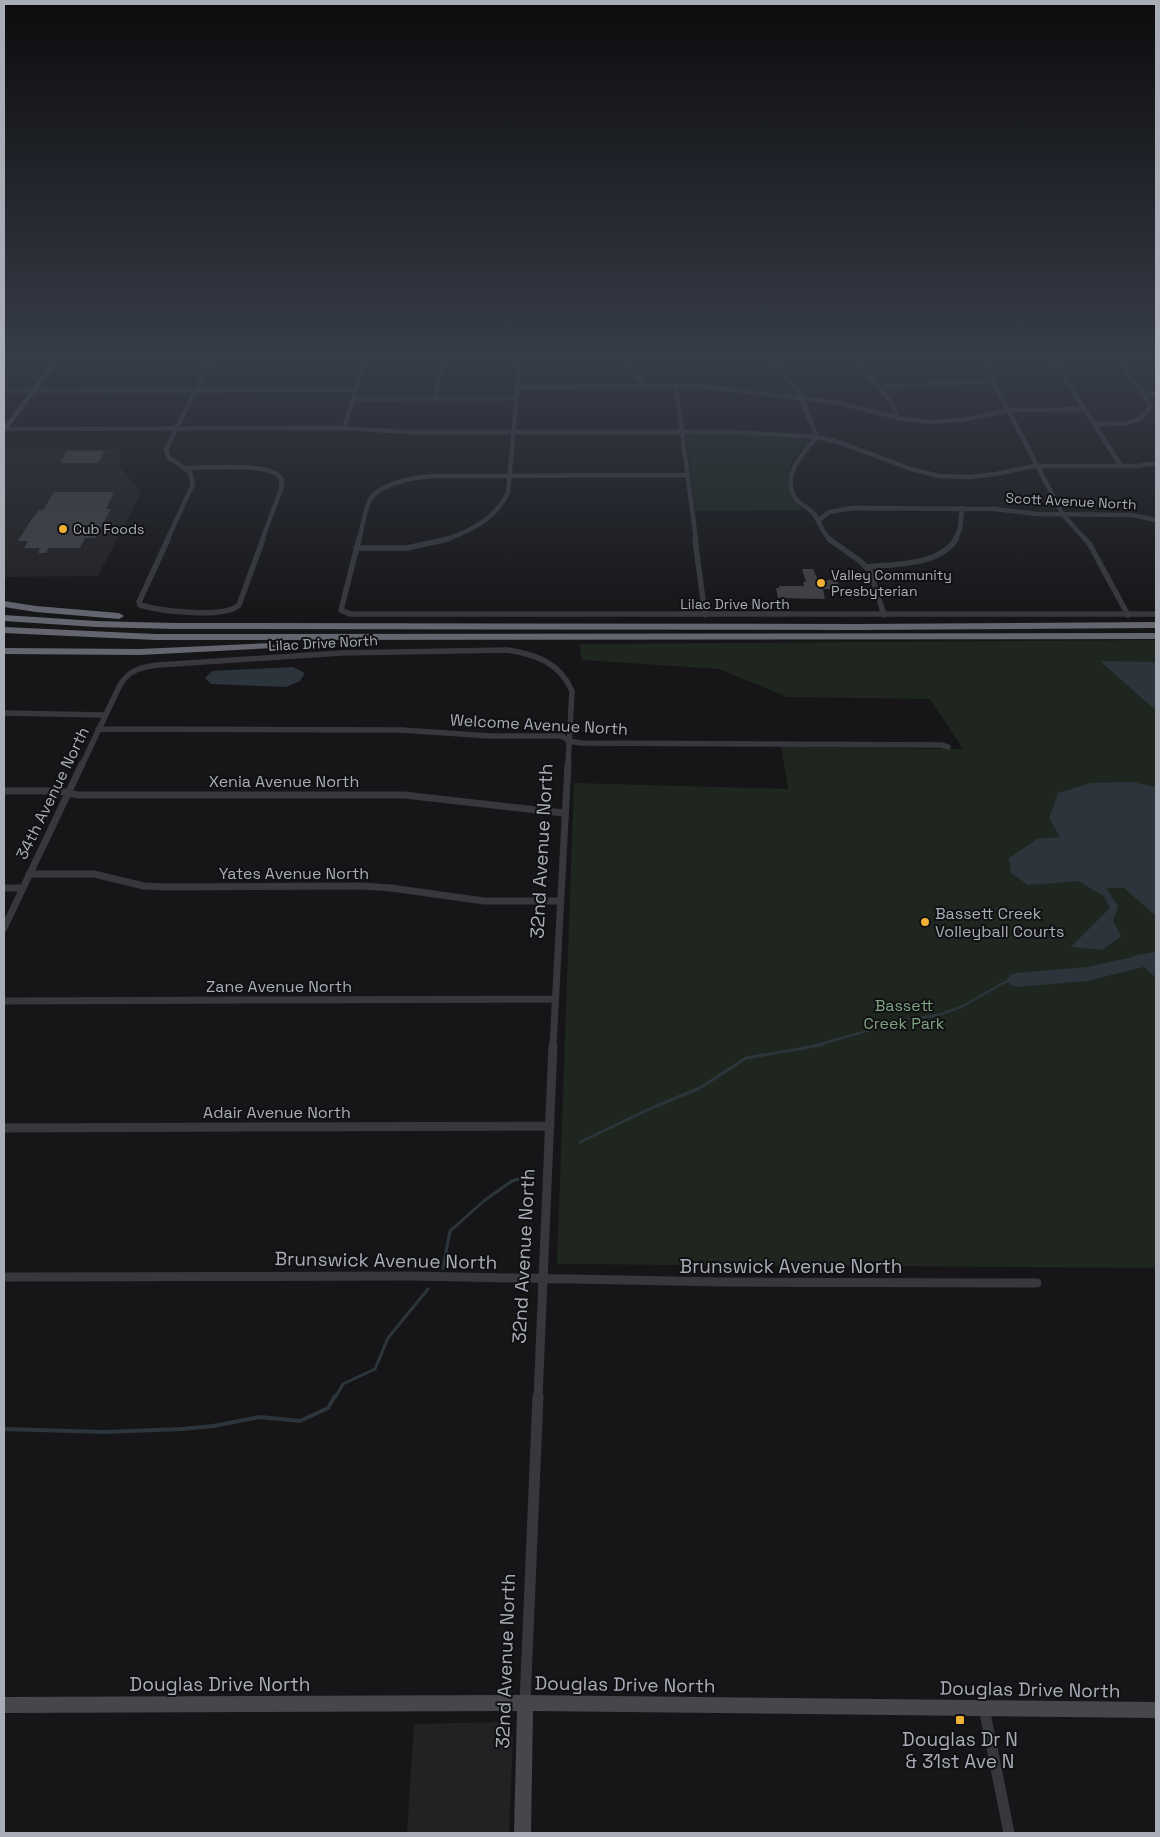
<svg xmlns="http://www.w3.org/2000/svg" width="1160" height="1837" font-family="'Space Grotesk',sans-serif">
<style>
.built{fill:#222225}
.green{fill:#1e261f}
.water{fill:#2c353c}
.lines{fill:none;stroke-linecap:round;stroke-linejoin:round}
.stream-far2{stroke:#2c353c;stroke-width:2.5}
.stream-far1{stroke:#2c353c;stroke-width:3}
.stream{stroke:#2c353c;stroke-width:4}
.river{fill:#2c353c;fill-rule:evenodd}
.building{fill:#404145}
.street-far4{stroke:#37383d;stroke-width:4.5}
.street-far3{stroke:#37383d;stroke-width:5.5}
.street-far2{stroke:#37383d;stroke-width:7}
.street-far1{stroke:#37383d;stroke-width:9}
.street{stroke:#37383d;stroke-width:11}
.secondary{fill:#45474d;fill-rule:evenodd}
.highway{fill:#63666e;fill-rule:evenodd}
.poi-dot{fill:#f2b134;stroke:#111113;stroke-width:2}
.labels{text-anchor:middle;stroke-width:4;stroke-linejoin:round;paint-order:stroke}
.far-street-label{font-size:14px;fill:#a8adb8;stroke:#111113}
.far-poi-label{font-size:14px;fill:#a8adb8;stroke:#111113;text-anchor:start}
.street-label{font-size:16px;fill:#a8adb8;stroke:#111113}
.poi-label{font-size:16px;fill:#a8adb8;stroke:#111113;text-anchor:start}
.park-label{font-size:16px;fill:#7fa381;stroke:#111113}
.near-street-label{font-size:19px;fill:#a8adb8;stroke:#111113}
.near-poi-label{font-size:19px;fill:#a8adb8;stroke:#111113}
</style>
<rect width="100%" height="100%" fill="#161618"/>
<path class="built" d="M4,449H120V466L141,493L98,576L4,577Z
M501,1722L509,1726L513,1736L509,1833H407L414,1724Z"/>
<path class="green" d="M708,433L787,437L808,440V444C786,462 778,490 804,510L695,511L686,435Z
M1156,640V1268L557,1264L574,783L788,789L781,747L963,749L930,699L787,697L719,669L582,660L579,644Z"/>
<path class="water" d="M1100,661L1156,662V710L1152,707Z
M293,667L305,673L300,681L286,687L211,684L205,678L212,671Z
M1132,782L1156,787V916L1124,888H1106L1118,906L1113,921L1121,936L1102,950L1071,947L1110,908L1104,896L1078,881L1028,885L1011,873L1009,858L1037,839L1060,837L1049,818L1058,793L1091,783Z
M1156,952V978L1132,956Z"/>
<g class="lines">
<path class="stream-far2" d="M814,1046L905,1020L939,1015L963,1006L1005,982L1016,980"/>
<path class="stream-far1" d="M580,1142L656,1106L700,1088L746,1058L821,1045
M443,1268L450,1231L485,1200L512,1181L533,1174
M335,1398L343,1384L375,1369L388,1338L428,1289"/>
<path class="stream" d="M4,1429L104,1432L182,1429L213,1426L260,1417L300,1421L328,1408L335,1396"/>
<path class="river" d="M1156,952V964L1087,981L1016,987L1010,985L1007,980L1010,975L1016,973L1087,967Z"/>
</g>
<path class="building" d="M67,451H105L98,463H60Z
M54,492H114L106,509H111L95,538H85L80,548H49L46,553H38L40,548H24L28,541H18L31,520L39,510H43Z
M802,569H813L818,580H837L840,589H823L825,599L778,598L776,588H779V586H804L803,582H806Z"/>
<g class="lines">
<path class="street-far4" d="M623,360L647,387
M771,360L798,390L817,437C803,453 780,476 796,499C801,505 809,508 814,514C821,523 821,533 831,540
M856,360L891,402L898,418
M982,360L1063,515L1086,540
M1053,360L1121,466
M1118,360L1144,395
M676,386L696,540
M518,387L700,386L840,403L898,418L928,422L963,420L1009,410L1085,409
M878,387L994,381
M4,391L355,390
M353,399L516,398
M435,399L443,360
M1095,424C1114,424 1142,427 1150,406L1144,395L1156,394
M344,428L365,360
M6,429L340,428L409,432H730L817,437L841,443L911,469L939,476L969,477L996,474L1034,466H1137L1156,463
M186,468C206,468 264,463 278,475C283,478 282,484 281,489L262,540
M818,521L829,512L852,508L994,509L1037,514L1132,515L1156,520
M167,540L193,484L190,472L168,457L166,449L211,360
M359,540C362,528 364,514 369,502C377,483 416,477 435,476L688,475
M444,540C471,531 495,519 508,493L520,360
M955,540L960,529L962,508"/>
<path class="street-far3" d="M168,539L139,602L140,605C160,611 224,619 239,605L263,539
M359,539L341,610L350,614H1156
M695,539L705,615
M829,539L860,561L870,571L884,615
M1085,539L1090,545L1128,615
M356,548H407L448,539
M866,567C894,564 939,566 956,539
M4,713L105,715
M98,729L401,730L491,736H562L569,741L581,743L941,745L948,747
M82,765L120,685C129,670 141,667 158,665L341,653L507,650C536,654 560,663 572,691L568,765"/>
<path class="street-far2" d="M4,791H59L78,795H404L564,813
M29,874H94L144,886L164,887L362,886L391,888L484,901H560
M4,888H22
M4,928L82,764
M4,1001L555,999
M553,1046L568,764"/>
<path class="street-far1" d="M4,1128L550,1126
M4,1277L411,1276L722,1282L1037,1283
M538,1398L553,1045"/>
<path class="street" d="M525,1703L538,1396
M984,1708L1009,1833"/>
<path class="secondary" d="M54,360H60L6,431L4,432V426Z
M525,1695L1156,1702V1718L533,1711L531,1833H514L517,1711L4,1713V1697Z"/>
<path class="highway" d="M4,601L36,606L119,613L124,616L119,619L36,612L4,607Z
M4,615L96,621L174,623L856,624L1156,622V628L856,630L174,629L96,627L4,621Z
M4,627L155,634L1156,633V639L155,640L4,633Z
M270,643L275,646L274,648L140,655L4,654V648L140,649Z"/>
</g>
<linearGradient id="sky" x2="0" y2="1"><stop stop-color="#0c0c0d"/><stop offset="0.58" stop-color="#363c48"/><stop offset="1" stop-color="#363c48" stop-opacity="0"/></linearGradient>
<rect width="1160" height="617" fill="url(#sky)"/>
<g class="poi-dot">
<circle cx="63" cy="529" r="5"/>
<circle cx="821" cy="583" r="5"/>
<circle cx="925" cy="922" r="5"/>
<rect x="955" y="1715" width="10" height="10" rx="2.5"/>
</g>
<g class="labels">
<g class="far-street-label">
<text transform="translate(1071 501) rotate(3)" y="5">Scott Avenue North</text>
<text x="735" y="609">Lilac Drive North</text>
<text transform="translate(323 643) rotate(-3)" y="5">Lilac Drive North</text>
</g>
<g class="far-poi-label">
<text x="73" y="534">Cub Foods</text>
<text x="831" y="580">Valley Community<tspan x="831" dy="16">Presbyterian</tspan></text>
</g>
<g class="street-label">
<text transform="translate(539 724) rotate(3)" y="6">Welcome Avenue North</text>
<text x="284" y="787">Xenia Avenue North</text>
<text transform="translate(52 793) rotate(-64)" y="6">34th Avenue North</text>
<text x="294" y="879">Yates Avenue North</text>
<text x="279" y="992">Zane Avenue North</text>
<text x="277" y="1118">Adair Avenue North</text>
</g>
<g class="poi-label">
<text x="935" y="919">Bassett Creek<tspan x="935" dy="18">Volleyball Courts</tspan></text>
</g>
<g class="park-label">
<text x="904" y="1011">Bassett<tspan x="904" dy="18">Creek Park</tspan></text>
</g>
<g class="near-street-label">
<text transform="translate(541 851) rotate(-87)" y="7">32nd Avenue North</text>
<text transform="translate(523 1256) rotate(-87)" y="7">32nd Avenue North</text>
<text transform="translate(386 1260) rotate(1)" y="7">Brunswick Avenue North</text>
<text x="791" y="1273">Brunswick Avenue North</text>
<text transform="translate(505 1661) rotate(-88)" y="7">32nd Avenue North</text>
<text x="220" y="1691">Douglas Drive North</text>
<text transform="translate(625 1684) rotate(1)" y="7">Douglas Drive North</text>
<text transform="translate(1030 1689) rotate(1)" y="7">Douglas Drive North</text>
</g>
<g class="near-poi-label">
<text x="960" y="1746">Douglas Dr N<tspan x="960" dy="22">&amp; 31st Ave N</tspan></text>
</g>
</g>
<rect width="1160" height="1837" fill="none" stroke="#a8adb8" stroke-width="10"/>
</svg>
